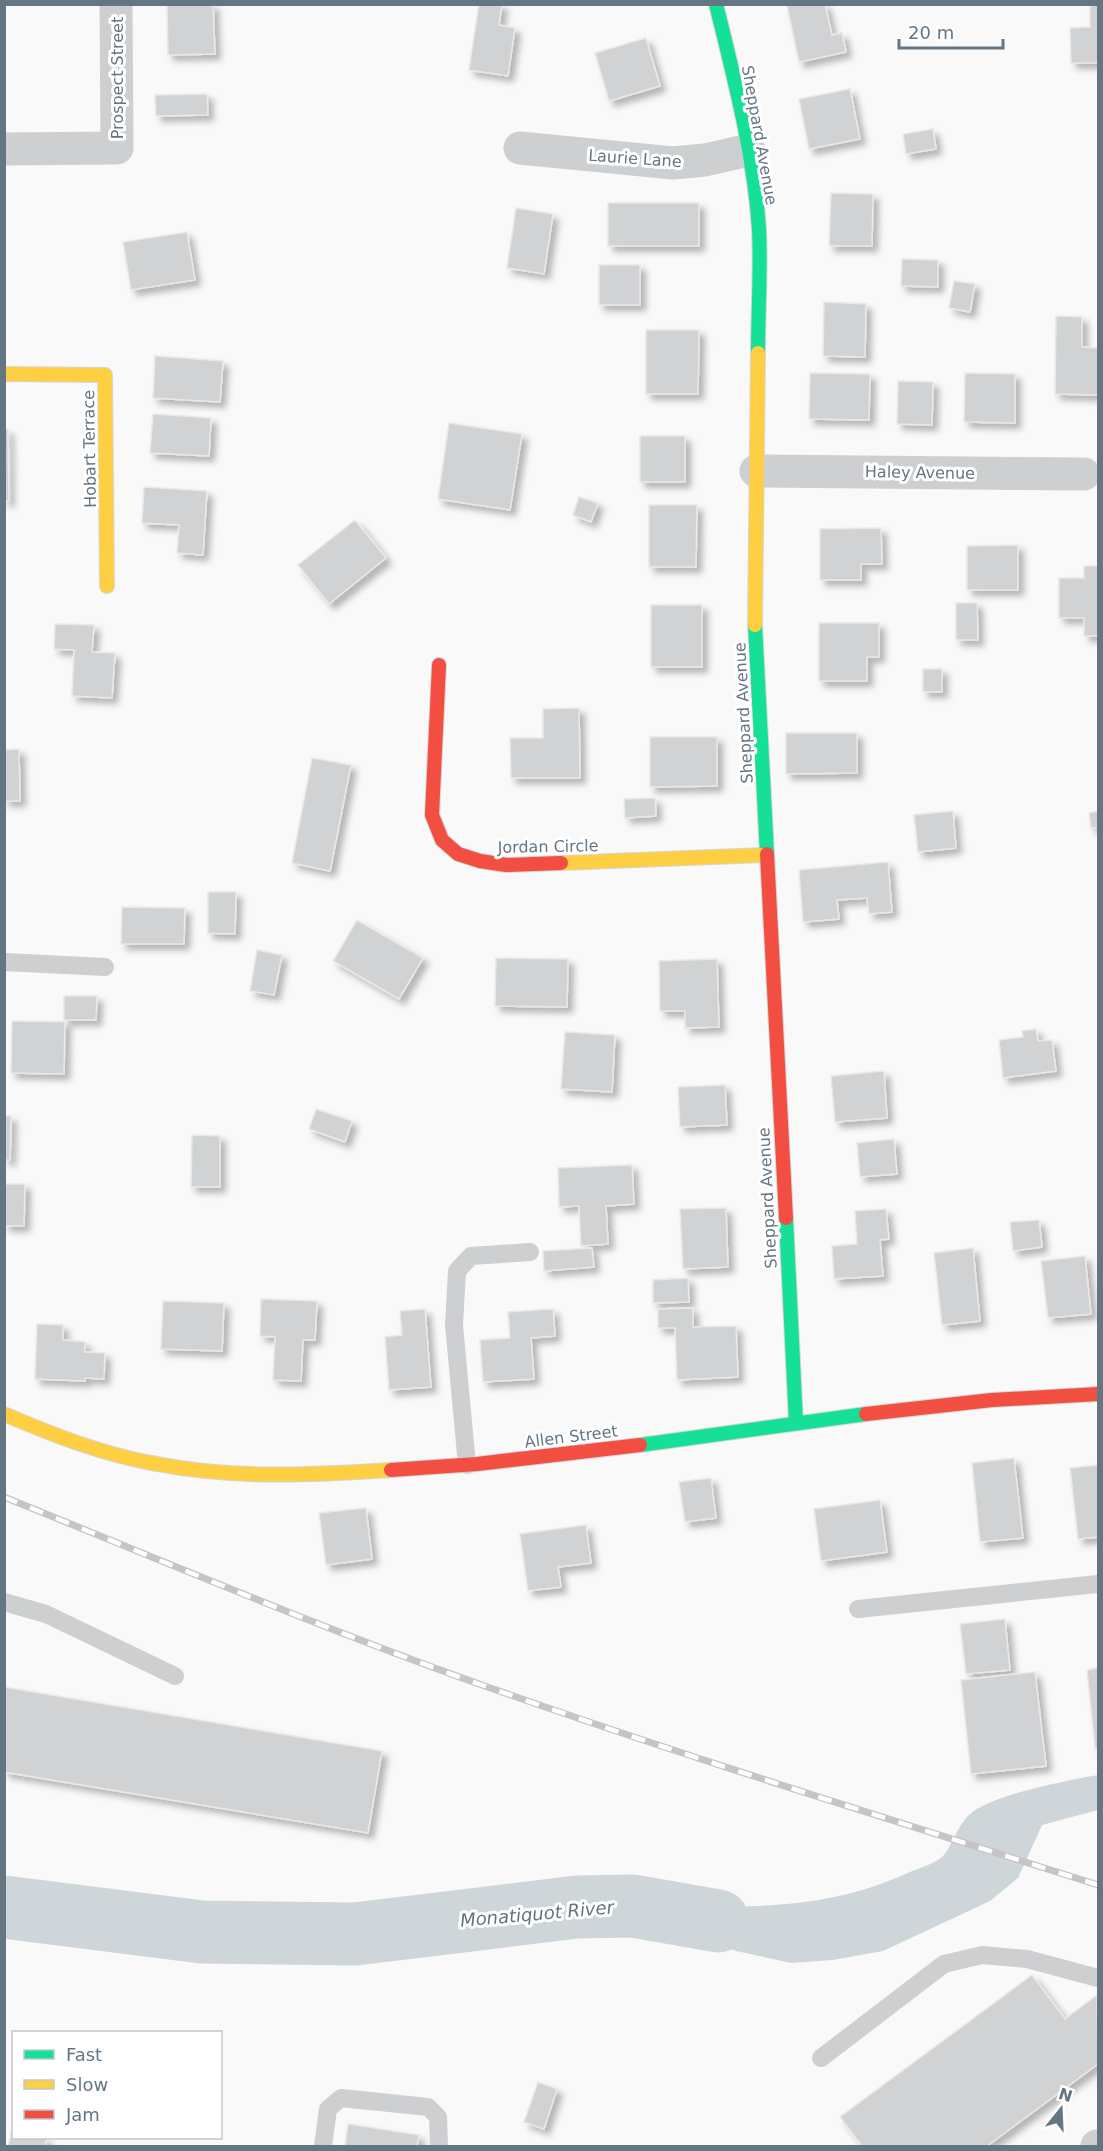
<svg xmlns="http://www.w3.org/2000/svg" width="1103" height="2151" font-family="'DejaVu Sans',sans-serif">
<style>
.water{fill:#ced6d9}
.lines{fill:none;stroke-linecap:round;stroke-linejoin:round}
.river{stroke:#ced6d9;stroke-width:63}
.building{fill:#d0d2d3;stroke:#e8e8e8;stroke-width:1.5;filter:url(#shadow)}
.fast-casing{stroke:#d5d6d7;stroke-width:16}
.slow-casing{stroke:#d5d6d7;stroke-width:16}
.jam-casing{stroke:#d5d6d7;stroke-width:16}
.lane{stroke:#cecfd0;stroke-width:18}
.street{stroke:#cecfd0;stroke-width:33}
.fast{stroke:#16e098;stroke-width:14}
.slow{stroke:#ffcf43;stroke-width:14}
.jam{stroke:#f24e42;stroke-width:14}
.rail-casing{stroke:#c3c5c6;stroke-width:7}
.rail{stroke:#fff;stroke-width:4.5;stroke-dasharray:14;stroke-linecap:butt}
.labels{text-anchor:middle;stroke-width:6;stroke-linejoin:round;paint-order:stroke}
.street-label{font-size:16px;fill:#657683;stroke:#fff}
.water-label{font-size:18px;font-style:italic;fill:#60757c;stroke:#fff}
</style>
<defs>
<filter id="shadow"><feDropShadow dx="5.5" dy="5.5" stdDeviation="3" flood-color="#0004"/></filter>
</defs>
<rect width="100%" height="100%" fill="#f9f9f9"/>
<path class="water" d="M1098,1775V1810L1042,1825L1018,1878L990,1901L883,1951L833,1960L791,1963L736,1951L698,1937L633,1906C732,1906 817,1915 910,1872C919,1868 935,1864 943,1856C951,1848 956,1828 969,1815C989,1795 1069,1780 1098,1775Z"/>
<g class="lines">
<path class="river" d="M4,1907L202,1932L355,1934L577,1907L633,1906L718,1921"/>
</g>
<path class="building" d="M167,4H213L215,54L168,55Z
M479,4H502L499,25L515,28L508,76L469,70Z
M825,4L832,35L842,33L846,52L799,62L787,5Z
M1098,5V63H1071L1070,28L1090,27V6Z
M646,38L660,86L609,101L595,53Z
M850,89L860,139L809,149L799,99Z
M207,94L208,115L156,116L155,95Z
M933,129L936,149L906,154L903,134Z
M831,193L873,194L872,246H829Z
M608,203H699V246H608Z
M516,208L553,214L544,274L507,268Z
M187,232L195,280L131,290L123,242Z
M902,259L938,260V287L901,286Z
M599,265H640V305H599Z
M954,281L975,284L970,312L949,308Z
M824,302L866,304L865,357L823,356Z
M1056,316L1082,317V347L1098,348V395L1055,394Z
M646,330H699L698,394H646Z
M155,356L223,361L220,402L153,398Z
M810,373L870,374L869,420L809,419Z
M965,373L1015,374V423L964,422Z
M898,381L933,382L932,425L897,424Z
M153,414L211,418L209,456L150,453Z
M449,423L522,434L510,510L438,499Z
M4,429H8L9,501H4Z
M640,436H685V482H640Z
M144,487L207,491L203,555L177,553L179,525L142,523Z
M579,497L598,503L591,522L573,515Z
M649,505H697L696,567H649Z
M355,520L386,558L329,604L298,565Z
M881,528L882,564H861V580H820V529Z
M1018,545V590H967V546Z
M1084,566H1098V636H1084V618H1059V578H1084Z
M956,603H977L978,640H956Z
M651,605H702V667H651Z
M819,623H879V657H867V681H819Z
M55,624L94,625L92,652L115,653L112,698L72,696L74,650L54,649Z
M923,669H942V692H923Z
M579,708L580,778H511L510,738H543V709Z
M786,733H857V773L786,774Z
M650,737H717V786L650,787Z
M19,749L20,801H4V750Z
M312,758L351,765L330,871L292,863Z
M655,798L656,816L625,818L624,799Z
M953,811L956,848L918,852L914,815Z
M1098,811V827L1091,828L1089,813Z
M888,862L892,912L869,914L867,898L837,900L839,919L803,922L799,870Z
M208,892H236L235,934L208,933Z
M122,907L185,908L184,944H121Z
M357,920L423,958L399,999L333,961Z
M257,950L282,955L274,995L250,991Z
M496,958L568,959L567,1007L495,1006Z
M717,959L719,1027L685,1028V1011H660L659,961Z
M64,996H97L96,1020H64Z
M12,1021L65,1022L64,1074L11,1073Z
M1036,1029L1038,1041L1052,1040L1056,1071L1003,1078L999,1040L1023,1037L1022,1031Z
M565,1032L615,1035L612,1092L561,1089Z
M884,1071L887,1118L835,1122L831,1076Z
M725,1085L727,1125L680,1127L678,1087Z
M316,1109L352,1121L345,1142L309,1129Z
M4,1116H11L10,1160H4Z
M192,1135L220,1136V1187H191Z
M894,1139L897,1174L860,1177L857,1143Z
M632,1165L634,1204L606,1206L608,1244L581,1246L579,1206L559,1207L558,1168Z
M4,1184H25L24,1226H4Z
M726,1208L728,1267L683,1269L680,1209Z
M886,1209L889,1239L880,1240L883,1276L834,1279L832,1246L857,1244L855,1211Z
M1039,1220L1042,1247L1013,1251L1010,1222Z
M592,1248L594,1267L544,1271L543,1251Z
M973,1248L980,1321L942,1325L934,1253Z
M1085,1256L1091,1314L1048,1318L1041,1261Z
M688,1278L689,1302L653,1303V1280Z
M261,1299L317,1301L315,1340H303L301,1381L273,1380L275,1337L260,1336Z
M163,1301L224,1303L222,1351L161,1349Z
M693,1308V1327L736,1326L738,1377L677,1380L675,1328H658V1309Z
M425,1309L431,1387L389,1390L385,1337L402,1335L400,1311Z
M553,1309L555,1336L531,1338L534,1379L483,1382L480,1340L510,1338L508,1312Z
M37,1324L63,1325V1340L85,1342V1352L105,1353L104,1379L85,1378V1381L35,1379Z
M1014,1458L1023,1538L980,1542L972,1463Z
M1098,1465V1537L1078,1539L1070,1468Z
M711,1478L716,1518L685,1522L679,1482Z
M880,1500L887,1552L821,1561L814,1509Z
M366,1508L372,1559L326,1565L319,1513Z
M586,1525L591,1563L558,1567L561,1587L528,1591L520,1534Z
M1005,1619L1010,1670L966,1674L960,1624Z
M1098,1668V1748H1095L1087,1670Z
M1035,1672L1046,1766L971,1774L961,1680Z
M4,1687L382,1751L368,1833L4,1772Z
M1032,1975L1065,2019L1097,1995L1098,2064L987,2146H862L840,2117Z
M538,2082L557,2089L544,2129L524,2122Z
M348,2124L419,2135L417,2146H345Z
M13,2127L14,2138H47L45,2146H8Z"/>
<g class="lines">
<defs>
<path id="fast" d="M716,4C734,78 754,153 759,229C761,270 758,312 758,353
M755,625L767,854
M786,1218L796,1423
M640,1445L866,1414"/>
<path id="slow" d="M4,374L105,375L107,586
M755,625L758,353
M561,863L767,855
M4,1414C53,1435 104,1455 157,1464C234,1479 313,1475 391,1470"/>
<path id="jam" d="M439,665L432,815L442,840L458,854L480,861L506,865L561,863
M767,854L786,1218
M866,1414L992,1400L1098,1394
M391,1470L477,1464L640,1445"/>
</defs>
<use href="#fast" class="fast-casing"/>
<use href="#slow" class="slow-casing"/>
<use href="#jam" class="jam-casing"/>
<path class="lane" d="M4,962L105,967
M467,1465L454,1325L457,1271L471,1256L530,1252
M4,1602L46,1614L175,1676
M858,1609L1098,1584
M821,2058L944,1964L982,1955L1027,1959L1098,1978
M323,2146L328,2109L341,2098L428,2107L438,2117L439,2146"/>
<path class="street" d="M520,148L673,163L705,160L749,150
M4,149L117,148L116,4
M756,471L1084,474
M1097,2146H1098"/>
<use href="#fast" class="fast"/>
<use href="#slow" class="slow"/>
<use href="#jam" class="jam"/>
<defs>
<path id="rail" d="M4,1497C163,1561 321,1628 482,1685C686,1757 893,1820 1098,1885"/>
</defs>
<use href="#rail" class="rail-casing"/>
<use href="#rail" class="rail"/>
</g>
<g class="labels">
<g class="street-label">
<text transform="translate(117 78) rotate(-90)" y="6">Prospect Street</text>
<text transform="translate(760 135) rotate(80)" y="6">Sheppard Avenue</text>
<text transform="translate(635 158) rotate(4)" y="6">Laurie Lane</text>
<text transform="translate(89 449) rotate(-91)" y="6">Hobart Terrace</text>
<text transform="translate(920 472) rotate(1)" y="6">Haley Avenue</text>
<text transform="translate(743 713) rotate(-93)" y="6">Sheppard Avenue</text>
<text transform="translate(548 846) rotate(-1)" y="6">Jordan Circle</text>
<text transform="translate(767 1198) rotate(-93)" y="6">Sheppard Avenue</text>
<text transform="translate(571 1436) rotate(-7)" y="6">Allen Street</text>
</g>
<g class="water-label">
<text transform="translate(537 1914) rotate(-5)" y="6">Monatiquot River</text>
</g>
</g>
<rect width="1103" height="2151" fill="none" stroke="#657683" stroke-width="12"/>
<rect x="12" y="2031" width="210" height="108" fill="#ffffff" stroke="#c1c8cd" stroke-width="1.5"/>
<rect x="24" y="2050" width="30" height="9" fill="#16e098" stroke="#c1c8cd" stroke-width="1.5"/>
<text x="66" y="2061" font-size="18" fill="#657683">Fast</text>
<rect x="24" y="2080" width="30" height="9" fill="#ffcf43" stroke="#c1c8cd" stroke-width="1.5"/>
<text x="66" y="2091" font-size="18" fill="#657683">Slow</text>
<rect x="24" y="2110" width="30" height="9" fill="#f24e42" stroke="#c1c8cd" stroke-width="1.5"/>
<text x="66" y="2121" font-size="18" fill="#657683">Jam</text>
<g transform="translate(1061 2109) rotate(18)" stroke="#ffffff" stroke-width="4.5" paint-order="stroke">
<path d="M0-4.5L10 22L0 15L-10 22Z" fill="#657683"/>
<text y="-9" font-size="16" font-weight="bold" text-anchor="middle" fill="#657683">N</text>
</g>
<path d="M899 39v9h104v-9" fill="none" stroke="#657683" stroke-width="3"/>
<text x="908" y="39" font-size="18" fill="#657683" stroke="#ffffff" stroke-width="4.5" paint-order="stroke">20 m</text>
</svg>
